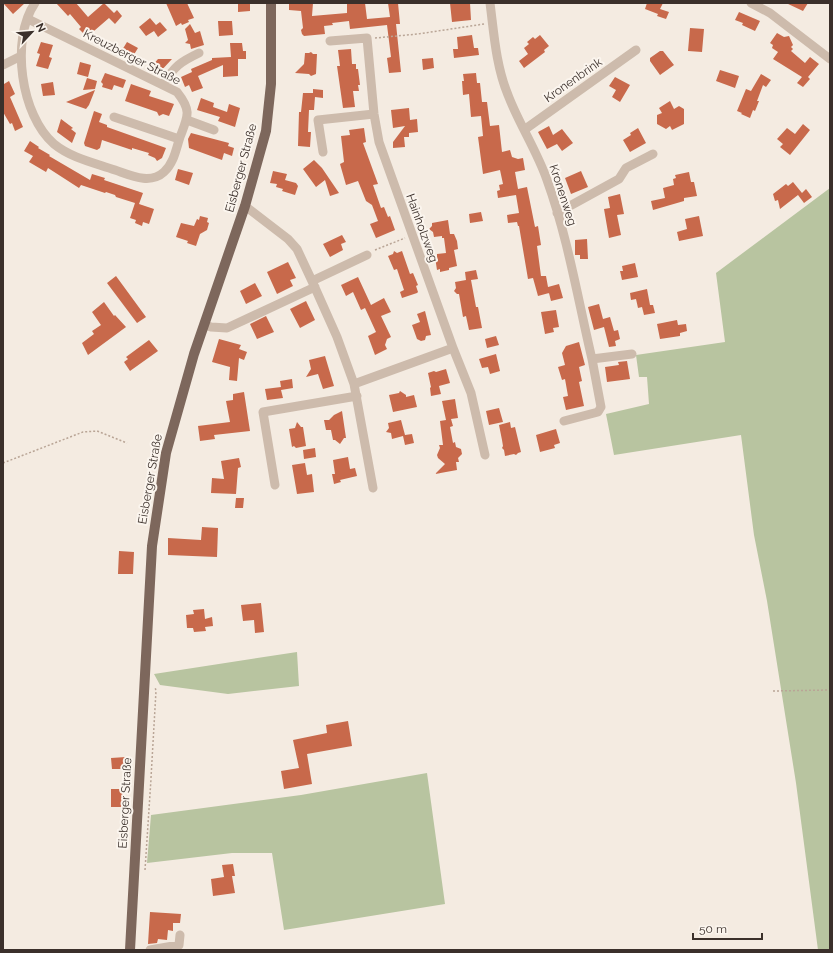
<svg xmlns="http://www.w3.org/2000/svg" width="833" height="953" font-family="Raleway,sans-serif">
<style>
.green{fill:#b8c4a0}
.building{fill:#c8694b}
.lines{fill:none;stroke-linecap:round;stroke-linejoin:round}
.path{stroke:#b9a596;stroke-width:1.5;stroke-dasharray:2 2;stroke-linecap:butt}
.minor{stroke:#cdbbac;stroke-width:9}
.major{stroke:#7d675c;stroke-width:10}
.labels{text-anchor:middle;stroke-width:4;stroke-linejoin:round;paint-order:stroke}
.street-label{font-size:12px;fill:#3b302b;stroke:#fbf5ee}
</style>
<rect width="100%" height="100%" fill="#f4ebe1"/>
<path class="green" d="M830,188V950H818L796,783L767,601L754,535L741,435L614,455L606,414L649,404L647,377H639L636,355L725,342L716,273Z
M297,652L299,686L228,694L160,685L154,674Z
M427,773L445,904L284,930L272,853H232L147,863L151,815L301,795Z"/>
<path class="building" d="M3,3H25L13,14Z
M56,3H76L88,17L104,3L114,13L117,10L122,16L115,24L109,18L87,37L79,29L81,27L70,14L68,16Z
M166,3H187L194,18L188,20L189,22L182,25L181,23L176,26Z
M238,3H250V11L238,12Z
M289,3H313L312,16L347,13V3H365L367,19L390,17L388,3H398L400,24H396L401,72L389,73L387,58L391,57L387,25L350,29L349,21L332,23L333,25L324,26L325,34L304,36L302,34L301,30L303,28L301,11L289,10Z
M450,3H470L471,20L452,22Z
M647,3H663L660,9L669,12L666,19L657,16L658,14L645,9Z
M786,3H808L803,11Z
M739,12L760,21L755,31L742,25L743,23L735,20Z
M150,18L156,25L160,22L167,30L158,37L154,31L146,36L139,27Z
M218,21H232L233,35L219,36Z
M190,24L195,33L200,31L204,45L191,49L190,44L185,43L188,40L185,29Z
M690,28L704,29L702,52L688,51Z
M777,33L784,37L789,36L793,45L791,47L793,49L791,51L805,63L810,57L819,64L808,77L810,79L803,87L797,83L802,77L773,59L778,52L772,48L773,45L770,43Z
M472,35L474,48H478L479,55L454,58L453,49H458L457,37Z
M540,35L549,46L544,50L545,52L524,68L519,61L528,54L524,48L529,44L527,42L533,37L535,39Z
M41,42L53,45L49,57L52,58L48,69L36,66L40,54L37,53Z
M127,42L138,48L130,61L119,55Z
M230,43H242L243,51H246V59H238V76L223,77V65L198,76L203,88L192,92L189,85L185,87L181,77L192,72L191,69L212,60V58L231,57Z
M351,49L352,64H356V69H358L360,85H358L359,91H353L355,107L343,108L337,66H340L338,50Z
M660,51H663L674,65L660,75L650,61V58Z
M311,52L313,54H317L316,74L311,76L309,74L295,73L304,64L305,53H309Z
M433,58L434,68L423,70L422,59Z
M158,59H172L159,73L152,66Z
M80,62L91,65L88,77L77,74Z
M720,70L739,76L735,88L716,81Z
M105,73L126,80L123,88L114,85L112,90L102,87L103,84L101,82Z
M476,73L477,83H480L482,102H487L490,126L499,125L502,152L510,150L512,157L518,159L523,158L525,170L515,172L518,189L527,187L535,227L538,226L541,245L537,246L541,276H546L548,287L559,284L563,298L551,301L548,289L549,293L538,296L533,278L528,279L519,226H518L517,222L508,223L507,215L519,213L516,195L498,198L497,191L500,190L499,185L503,184L500,170L483,174L478,137L483,136L481,116L471,117L469,94L463,95L462,81H464L463,74Z
M761,74L771,80L766,87L763,85L757,101H759L755,111L753,110L750,118L741,114L742,113L737,111L746,89L751,91Z
M615,77L630,85L620,102L612,97L616,90L609,86Z
M87,78L97,81L95,89L83,90Z
M9,81L15,94L10,97L23,127L15,131L12,123L10,124L3,112V82L4,84Z
M53,82L55,95L43,96L41,84Z
M131,84L151,91L149,96L174,104L169,116L163,114L159,116L157,112L125,101Z
M313,89L323,90V98L315,97L314,110H309L308,132H311L310,147L298,146L299,112H301L303,93H313Z
M95,90L89,105L86,109L66,102Z
M201,98L214,103L213,107L227,112L229,104L240,108L235,127L218,121L220,117L197,110Z
M670,101L674,109L679,106L684,109V124L672,130L670,126L666,129L657,124V115L662,113L659,108Z
M409,108L410,120L417,119L418,132L409,133V137H404L405,147L393,148V142L405,126L393,128L391,110Z
M94,111L102,114L99,122L107,125V127L166,148L162,158L157,161L155,158L148,155L149,153L132,148V150L102,140L100,148L97,150L85,146L84,143Z
M61,119L73,128L71,129L76,133L72,143L57,132Z
M803,124L810,130L790,155L780,147L783,144L777,139L787,128L795,134Z
M549,126L553,135L562,129L573,143L562,151L557,144L547,149L538,132Z
M364,128L366,142L363,143L378,184L373,185L381,208L384,207L388,217L390,216L395,230L376,238L370,224L378,221L372,205L366,201L358,181L346,185L340,164L344,162L341,136L350,135L349,130Z
M638,128L646,143L630,152L623,140L631,135L630,133Z
M191,133L229,143L228,146L234,148L232,156L224,153L222,160L189,148L188,139Z
M30,141L39,147L38,148L50,155L49,156L90,180L92,174L105,178L104,180L143,193L139,204L154,209L149,224L143,222L142,226L135,223L136,220L130,218L135,203L116,197L115,195L106,192L105,193L81,185L79,188L48,168L46,172L29,162L33,156L24,151Z
M314,160L322,168L339,193L330,196L325,180L316,187L303,169Z
M178,169L193,173L189,185L175,180Z
M273,171L287,174L285,180L296,183L298,186L295,195L282,191L283,189L276,187L277,184L270,183Z
M581,171L588,187L571,194L565,178Z
M689,172L691,182H694L697,196L684,198V201L653,210L651,201L665,198L663,188L674,185L673,179L676,178L675,175Z
M793,182L802,193L806,189L812,197L804,203L798,195L780,209L778,200L775,201L773,194L786,184L788,186Z
M620,194L624,214L617,215L621,235L609,238L604,209L610,208L608,197Z
M481,212L483,221L470,223L469,214Z
M200,216L208,218L207,222L209,223L207,230L200,234L196,246L187,243L188,241L176,237L181,223L194,226L197,219L199,220Z
M699,216L703,236L679,241L677,232L687,229L685,219Z
M448,220L450,234H454L457,241L458,249L454,250L457,266L449,268V270L440,272V269L437,270L435,257H437V254L446,253L444,238H442V236L434,237L433,232L429,229L432,226V223Z
M342,235L346,242L341,244L343,250L330,257L323,244Z
M587,239L588,259H580V255H575V240Z
M394,251L397,253L402,251L410,274L413,273L418,285L416,286L418,292L417,293L402,298L400,292L404,290L397,269L394,270L388,256L393,254Z
M288,262L296,278L290,280L293,286L277,294L267,272Z
M635,263L638,277L622,280L620,271H623L622,266Z
M476,270L478,279L471,280L476,307H478L482,328L469,330L466,316L463,317L459,294H457L454,291L456,288L455,282L466,280L465,272Z
M116,276L146,317L137,323L107,283Z
M358,277L371,305L384,298L391,312L381,316L391,337L387,339L385,345L387,349L375,355L368,336L376,332L365,308L361,310L353,292L346,296L341,285Z
M255,283L262,296L246,304L240,291Z
M647,289L650,305H653L655,313L644,315L642,307L638,308L636,299L631,300L630,293Z
M306,301L315,320L300,328L290,309Z
M104,302L114,316L115,315L126,327L88,355L82,343L94,334L92,331L101,325L92,312Z
M599,304L603,319L610,317L614,331L618,330L620,339L615,341L616,346L609,347L604,327L594,330L588,307Z
M556,310L559,327L553,328L554,332L545,334L541,312Z
M425,311L431,335L426,336L425,340L421,341L417,339L412,325L420,322L417,314Z
M266,316L274,332L257,339L250,324Z
M677,320L678,325L686,324L687,331L680,333V336L660,339L657,324Z
M496,336L499,345L487,348L485,339Z
M219,339L241,345L239,349L247,352L244,360L239,358L237,381L229,380L230,367L212,362Z
M149,340L158,351L130,371L124,362L128,359L126,357Z
M579,342L585,365L579,367L582,381L579,382L584,406L566,410L563,397L568,396L565,379L562,380L558,367L565,365L562,353L566,346Z
M496,354L500,371L490,374L488,367L482,368L479,359Z
M325,356L334,386L323,389L318,374L306,377L311,369L309,360Z
M627,361L630,379L607,382L605,367L619,365L618,362Z
M446,369L450,383L439,386L441,394L431,396L430,388L431,387L428,373L434,371L436,372Z
M292,379L293,388L281,390L283,398L267,400L265,389L281,387L280,381Z
M400,391L406,395V397L414,395L417,407L393,412L389,395L399,393Z
M244,392L250,431L214,435L215,439L200,441L198,426L230,422L226,401L233,400V394Z
M455,399L458,418L451,419L453,426L450,427L453,443L455,442L456,447L461,449L462,454L458,458L459,462H456L457,470L435,474L445,464L438,458L437,455L440,448L439,445H443L440,421L446,420L442,401Z
M499,408L503,422L489,425L486,411Z
M342,411L346,438H344L340,444L335,440H333L331,430H326L324,420H329L334,415Z
M401,420L405,435L412,434L414,443L405,445L403,436L392,439L391,433L386,432L389,428L388,423Z
M297,422L301,427H303L306,446L296,448L294,446L292,447L289,429L295,428Z
M510,422L511,428L515,427L521,452L518,453L516,455L514,454L505,456L504,450L502,448L503,446L502,440L499,425Z
M556,429L560,443L554,445L555,448L540,452L536,435Z
M315,448L316,457L304,459L303,450Z
M348,457L350,469L355,468L357,476L340,480L341,482L334,484L332,474H335L333,460Z
M239,458L241,467L238,468L236,494L211,493L212,478L224,479L221,461Z
M305,463L307,475L312,474L314,492L297,494L292,465Z
M236,498H244L243,508H235Z
M202,527L218,528L217,557L168,555V538L201,540Z
M119,551L134,552L133,574H118Z
M261,603L264,632L255,633L254,620L243,621L241,605Z
M204,609L205,619L212,617L213,626L205,627L206,631L194,632L193,628H187L186,615L194,614L193,610Z
M348,721L352,746L307,754L312,784L284,789L281,771L299,768L293,740L327,733L326,725Z
M126,757V769H112L111,758Z
M111,789H124V807H111Z
M233,864L235,876H232L235,893L213,896L211,879L224,877L222,865Z
M150,912L181,914L180,923H173V931L168,930L167,940L158,939L157,943L148,944Z"/>
<g class="lines">
<path class="path" d="M375,38L418,34L484,24
M375,250L405,238
M3,463L83,432L97,431L127,443
M773,691L830,690
M151,778L156,691L155,687
M145,870L151,779"/>
<path class="minor" d="M490,3C494,34 496,66 508,95C519,124 537,151 547,180C568,238 578,300 592,359L632,354
M751,3L770,13L830,59
M28,19L177,92C192,111 188,116 180,137C176,149 174,163 164,172C150,185 130,175 115,170C95,163 71,158 54,144C21,116 10,39 35,3
M330,41L367,38L374,114L379,142L453,348
M3,65L21,56
M163,84C175,66 180,62 199,53
M114,117L179,139
M187,120L214,130
M524,130L636,50
M323,152L318,120L374,114
M245,206L288,239L297,249L312,281L337,337L354,384L373,488
M557,213L619,179L626,168L653,154
M312,281L367,255
M205,325L211,327L227,328L315,287
M354,384L453,348L471,393L485,455
M564,421L598,412L601,407L592,359
M275,485L263,412L357,396
M150,950L179,945L180,935"/>
<path class="major" d="M130,950L152,546L166,453L194,354L245,206L266,131L271,84V3"/>
</g>
<g class="labels">
<g class="street-label">
<text transform="translate(132 57) rotate(27)" y="4">Kreuzberger Straße</text>
<text transform="translate(573 80) rotate(-35)" y="4">Kronenbrink</text>
<text transform="translate(241 168) rotate(-75)" y="4">Eisberger Straße</text>
<text transform="translate(563 195) rotate(72)" y="4">Kronenweg</text>
<text transform="translate(422 228) rotate(70)" y="4">Hainholzweg</text>
<text transform="translate(150 479) rotate(-80)" y="4">Eisberger Straße</text>
<text transform="translate(125 803) rotate(-87)" y="4">Eisberger Straße</text>
</g>
</g>
<rect width="833" height="953" fill="none" stroke="#3b302b" stroke-width="8"/>
<g transform="translate(32 32) rotate(64)" stroke="#fbf5ee" stroke-width="3" paint-order="stroke">
<path d="M0-3L7 15L0 10L-7 15Z" fill="#3b302b"/>
<text y="-6" font-size="11" font-weight="bold" text-anchor="middle" fill="#3b302b">N</text>
</g>
<path d="M693 933v6h69v-6" fill="none" stroke="#3b302b" stroke-width="2"/>
<text x="699" y="933" font-size="12" fill="#3b302b" stroke="#fbf5ee" stroke-width="3" paint-order="stroke">50 m</text>
</svg>
